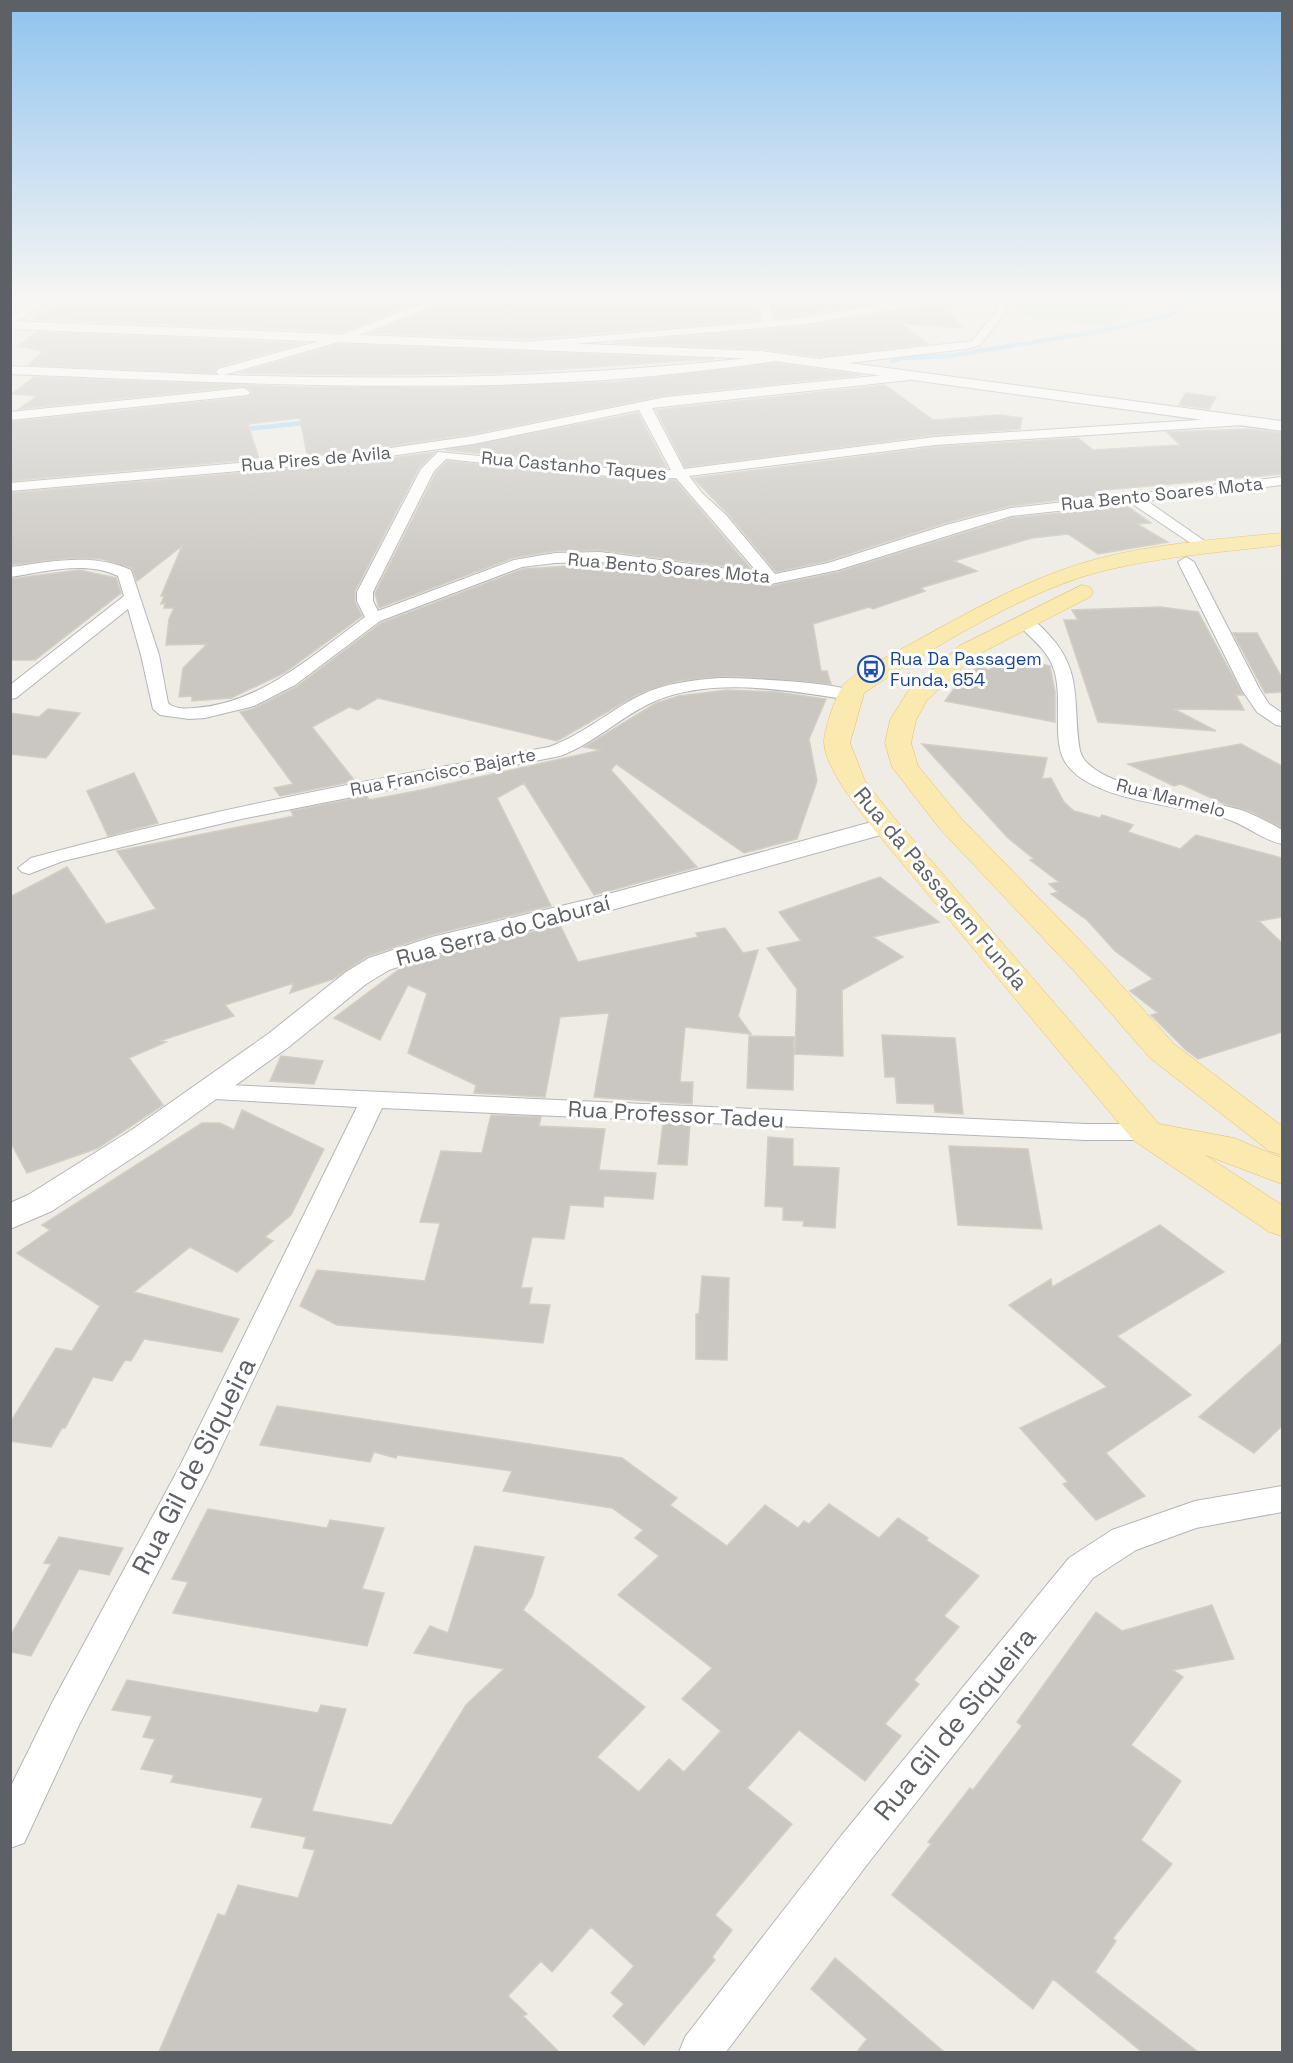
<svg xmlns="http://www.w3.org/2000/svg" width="1293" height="2063" font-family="'Space Grotesk',sans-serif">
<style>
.green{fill:#c5e4c4}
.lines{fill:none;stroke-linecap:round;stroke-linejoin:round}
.stream{stroke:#aadafa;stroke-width:4.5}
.building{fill:#cac7c2;stroke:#d3cec4;stroke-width:1.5}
.minor-casing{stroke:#b3b6b9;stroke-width:2}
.tertiary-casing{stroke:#b3b6b9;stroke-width:2}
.primary-casing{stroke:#e9be64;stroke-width:1}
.minor{fill:#fff;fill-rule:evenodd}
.tertiary{fill:#fff;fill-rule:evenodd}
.primary{fill:#faeaaf;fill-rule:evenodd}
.labels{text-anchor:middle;stroke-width:6;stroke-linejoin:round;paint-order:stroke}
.far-street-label{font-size:18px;fill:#5d6165;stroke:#fff}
.far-transit-label{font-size:18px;fill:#164399;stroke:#fff;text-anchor:start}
.street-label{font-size:22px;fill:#5d6165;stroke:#fff}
.near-street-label{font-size:27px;fill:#5d6165;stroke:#fff}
</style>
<rect width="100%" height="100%" fill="#eeece5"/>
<path class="green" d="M1029,295H1148L1107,327L1013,314Z"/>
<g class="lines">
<path class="stream" d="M892,361L901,358L949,356L1101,331L1171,315L1200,295
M237,430L313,422"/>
</g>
<path class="building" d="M70,295L224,299L268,298V295H274L281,300L413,305L342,332L34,319Z
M678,295H750L756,304L759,320L528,339L370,333L433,309L434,305L671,300Z
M765,295H929L775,319Z
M940,304L963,328L900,323L929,344L821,357L761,349L612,343L807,326Z
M37,332L304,343L217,367L214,373L29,365L43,351L18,346Z
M339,344L714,359L504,373L365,375L239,373Z
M776,363L861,375L666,395L473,434L363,450L307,455L300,418L248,424L259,459L10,481V422L248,397L252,392L244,386L19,409L37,396L12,394L34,377L300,387L445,388L615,382Z
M885,385L933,420L1000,415L1022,418L1020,429L935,435L685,467L656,410Z
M1186,393L1216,397L1209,409L1179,405Z
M638,413L667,468L636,469L445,450Z
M1249,429L1282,433V474L1104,490L1110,494L1010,506L945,523L827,561L776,572L728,514L693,478L935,447L1078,438L1093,450L1180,445L1167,432Z
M435,452L419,468L355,591V602L362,616L284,673L231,698L192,701V696L179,697L183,668L207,644L166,645L169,619L174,608H164L165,603L161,604L164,596H161L182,546L137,581L132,568L102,559L71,558L10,565V493L363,462Z
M447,461L636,481L675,480L752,570L600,550L555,551L513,558L379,608L375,593L436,472Z
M1127,506L1151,523L1137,524L1168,542L1098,554L1068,534L1032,538L954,561L977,571L920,588L925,591L873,609L869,607L813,624L821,671H827L831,684L733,676L678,681L638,694L557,741L378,698L358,710L349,707L312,727L355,781L280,796L274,788L293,784L240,712L255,708L296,687L381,623L523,569L600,564L771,586L838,572L1011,518Z
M79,570L116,578L121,593L35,660H10V579Z
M1160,607L1198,612L1243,695H1236L1244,710L1174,709L1216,731L1098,722L1064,620H1078L1072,610Z
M1233,633H1257L1282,678V692L1265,693Z
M1003,660L1020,665L1027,660L1050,666L1055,692V722L945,701L958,683L979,666L989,670Z
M727,690L777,692L826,699L809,739L817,781L797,839L744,853L616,764L611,770L697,867L594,895L524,783L497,798L551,906L431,935L368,956L333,979L290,993L294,983L225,1005L234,1016L160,1041L166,1042L129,1058L163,1105L98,1148L27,1173L10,1141V897L67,867L106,924L156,909L117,851L294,816L291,811L367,796L369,800L421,790L601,750L584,747L656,703L679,696Z
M48,709L80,713L46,758L10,754V713L39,717Z
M922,744L1047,758L1042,779L1051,778L1064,802L1074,811L1100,818L1102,815L1133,825L1128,832L1180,849L1196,835L1282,858V917L1259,921L1282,943V1032L1198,1059L1186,1050L1151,1015L1158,1013L1130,991L1153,979L1115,951L1087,920L1051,894L1058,892L1049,884L1059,882L1030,860L1034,859L1008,838Z
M1241,744L1282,766V828L1252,812L1222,803L1181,784L1174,786L1128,764Z
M134,773L158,823L108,836L87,791Z
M880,877L939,922L873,937L903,957L842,990L843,1056L795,1054L797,989L767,948L801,941L779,912Z
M560,925L578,962L698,937L696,933L725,928L743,953L758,950L738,1016L751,1034L685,1027L680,1082H693L692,1104L594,1097L609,1013L560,1017L545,1097L474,1093L476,1085L408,1053L427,993L408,985L380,1040L334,1018L401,968L453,951Z
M882,1035L955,1038L963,1114L935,1112L934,1104L897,1103L895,1077H885Z
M749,1036L794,1037L793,1090L747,1088Z
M281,1056L323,1061L314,1084L270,1081Z
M242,1110L324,1149L291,1215L265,1237L273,1241L237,1272L190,1247L134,1292L239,1319L222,1352L144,1339L131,1361L125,1360L112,1381L93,1377L65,1428H62L51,1447L10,1441V1423L56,1348L72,1351L100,1306L17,1253L50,1230L42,1225L202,1123H220L234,1130Z
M491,1115L541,1117L539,1126L605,1129L599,1170L656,1173L653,1199L604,1196L603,1207L570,1205L564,1239L532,1237L521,1288H532L529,1304L550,1305L543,1343L337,1325L300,1306L317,1270L425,1281L440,1223L420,1222L441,1151L482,1153Z
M663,1123L690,1124L687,1165L658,1164Z
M768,1137L793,1139V1166L839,1168L835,1228L803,1226L804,1221L783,1220V1207L765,1206Z
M949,1146L1028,1149L1042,1229L958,1225Z
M1160,1225L1224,1272L1117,1336L1191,1395L1106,1453L1145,1496L1096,1520L1063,1484L1068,1482L1020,1428L1107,1387L1009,1305L1051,1279L1052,1287Z
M702,1276L729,1278L727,1360L696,1359V1314H699Z
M1282,1343V1426L1254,1453L1199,1417Z
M277,1406L622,1458L677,1498L670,1505L727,1546L765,1505L798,1528L804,1521L809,1524L829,1504L879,1538L898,1518L928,1538L926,1540L979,1576L944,1616L959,1627L914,1680L919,1684L885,1724L901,1736L865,1781L799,1730L747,1788L792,1824L715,1915L732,1930L712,1957L715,1960L644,2045L613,2016L624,2004L611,1993L634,1966L591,1927L552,1972L541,1961L508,1996L527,2014L523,2016L559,2052H159L218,1914L225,1916L238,1885L298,1898L315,1850L303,1848L306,1837L251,1827L263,1798L171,1782L174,1775L141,1769L155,1739L143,1737L152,1716L112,1710L127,1680L318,1713L321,1705L346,1709L312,1811L392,1825L466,1705L504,1669L414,1653L430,1626L448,1633L475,1546L544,1557L532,1596L523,1610L645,1707L597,1757L639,1792L669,1759L684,1772L721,1731L682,1699L712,1668L618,1595L659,1556L635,1538L643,1530L612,1508L503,1491L512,1471L397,1455L396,1458L374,1452L370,1462L260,1445Z
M208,1509L327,1528L330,1520L384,1528L362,1589L384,1593L367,1646L173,1613L188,1582L172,1579Z
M59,1537L123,1548L109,1575L79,1569L31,1656L11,1652V1635L51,1564L44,1563Z
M1212,1605L1234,1659L1173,1670L1183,1677L1131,1745L1181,1781L1141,1840L1172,1864L1113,1938L1116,1941L1095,1972L1198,2052H1142L1053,1979L1033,2009L892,1895L931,1844L928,1842L970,1788L973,1790L1022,1726L1017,1722L1096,1612L1122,1631Z
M835,1958L848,1969L944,2052H857L867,2039L811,1989Z"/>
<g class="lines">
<defs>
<path id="minor" d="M48,295H60L10,325V317Z
M276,295L460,298L676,295L671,298L432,303V307L346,340L224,375C414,381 595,377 784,354L790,357L784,360C720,369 655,377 590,381C397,392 204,382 10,374V366L219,375L216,372L218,369L338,336L424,303L281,298Z
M752,295H762L768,303L773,321C838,315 903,295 968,295L963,298L807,324L524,348L518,345L524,342L762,322L758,303Z
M993,295H1003L1008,309L980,345L966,349L823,366L817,362L823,358L972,341L998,309Z
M905,373L909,374V380L652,408L684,469L935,437L1243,417L1249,421L1243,425L935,445L689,476L702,493L726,515L775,574L828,563L946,525L1011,508L1282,477V485L1147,501L1209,544L1212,547L1204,552L1131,503L1011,516L838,570L771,584L600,562L555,563L522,567L380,621L295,685L254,706L205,718L189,719L160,715L153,709L141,655L128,609L16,698L10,699V685L124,596L118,576C86,560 44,572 10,577V567C50,562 93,552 131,570L159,655L168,703C174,709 186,709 194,708C261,704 314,654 365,617L357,601V592L421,469L438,452L636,471L671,470L639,410L473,444L363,460L10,491V483L363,452L473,436L666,397ZM446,459L636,479L676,478L758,573L600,552L555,553L514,560L378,611L373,601V592L434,471Z
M244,388L250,392L248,395L10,420V412Z
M1186,557L1194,562L1260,690L1269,704L1282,713V726L1276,725L1257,712L1242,690L1178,562Z
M1023,615C1033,618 1042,627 1049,635C1084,672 1072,706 1080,751C1091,790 1205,799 1241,810C1255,815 1269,822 1282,830V844C1262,840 1245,824 1224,818C1183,805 1087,802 1064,760C1052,737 1063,696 1054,670C1047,647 1028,638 1015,620Z
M721,678C742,678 851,682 860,695L851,700C789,691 715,676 655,701C621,716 595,743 560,756L241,819L63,861L29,874L22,872L18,868L31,858C201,811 375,779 549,747C582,735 608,712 639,696C664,683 693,680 721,678Z
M205,1084L1085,1124H1146L1155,1126L1159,1132L1155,1138L1146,1140H1085L382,1108L210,1471L79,1725L24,1843L10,1848V1788L53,1701L180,1466L357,1107L196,1098L192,1092L196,1086Z
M1282,1486V1512L1196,1528L1136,1550L1093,1578L869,1862L726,2052H679L685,2037L841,1836L1069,1558L1112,1530L1195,1501Z"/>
<path id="tertiary" d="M10,321L761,351L1282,421V431L761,359L10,329Z
M886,818L895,821L899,826L895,831L608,911L452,949L389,970L366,984L290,1046L155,1143L52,1211L10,1229V1203L28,1195L133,1129L268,1034L346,972L369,958L432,937L590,899Z"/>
<path id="primary" d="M1282,533V545C1224,552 1165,556 1107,570C1032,587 928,650 864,693L850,743L865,781L896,820L1159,1124L1234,1138L1282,1158V1184L1205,1155L1282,1205V1236L1269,1232L1133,1140L876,832C860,811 825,769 824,742C824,731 837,690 845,683C866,666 893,654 916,641C974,609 1033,576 1097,559C1157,543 1221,539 1282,533Z
M1082,585L1090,587L1093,592L1090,597L975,656L927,700L916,720L911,743L918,766L960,817L1096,957L1174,1044L1282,1126V1155L1269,1151L1150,1058L1074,971L940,829L892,767L885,743L890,720L908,691L959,646Z"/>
</defs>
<use href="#minor" class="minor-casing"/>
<use href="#tertiary" class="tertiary-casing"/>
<use href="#primary" class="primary-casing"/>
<use href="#minor" class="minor"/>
<use href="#tertiary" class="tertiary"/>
<use href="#primary" class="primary"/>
</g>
<linearGradient id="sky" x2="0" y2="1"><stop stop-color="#8fc3ef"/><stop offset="0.51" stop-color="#f7f6f3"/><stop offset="1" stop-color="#f7f6f3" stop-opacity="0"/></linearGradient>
<rect width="1293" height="584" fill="url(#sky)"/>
<defs>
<symbol id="bus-ring" viewBox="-11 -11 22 22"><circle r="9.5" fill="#fff" stroke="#1a4fb4" stroke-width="1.5"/><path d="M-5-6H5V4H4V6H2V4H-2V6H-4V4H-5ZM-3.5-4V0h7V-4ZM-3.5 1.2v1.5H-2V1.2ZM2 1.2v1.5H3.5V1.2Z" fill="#1a4fb4"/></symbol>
</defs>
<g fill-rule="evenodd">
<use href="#bus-ring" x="856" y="654" width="30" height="30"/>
</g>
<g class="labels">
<g class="far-street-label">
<text transform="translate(316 459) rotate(-5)" y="6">Rua Pires de Avila</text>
<text transform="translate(574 466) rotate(5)" y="6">Rua Castanho Taques</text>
<text transform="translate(1162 494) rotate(-6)" y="6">Rua Bento Soares Mota</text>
<text transform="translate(669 568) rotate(5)" y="6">Rua Bento Soares Mota</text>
<text transform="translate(443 772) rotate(-11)" y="6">Rua Francisco Bajarte</text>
<text transform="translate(1171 798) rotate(14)" y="6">Rua Marmelo</text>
</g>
<g class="far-transit-label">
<text x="890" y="665">Rua Da Passagem<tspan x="890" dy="21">Funda, 654</tspan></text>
</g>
<g class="street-label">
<text transform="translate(941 888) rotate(50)" y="8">Rua da Passagem Funda</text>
<text transform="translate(503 930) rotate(-15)" y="8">Rua Serra do Caburaí</text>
<text transform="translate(676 1114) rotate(3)" y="8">Rua Professor Tadeu</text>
</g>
<g class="near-street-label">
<text transform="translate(194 1466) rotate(-63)" y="9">Rua Gil de Siqueira</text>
<text transform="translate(955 1724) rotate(-51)" y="9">Rua Gil de Siqueira</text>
</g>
</g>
<rect width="1293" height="2063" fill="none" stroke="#5d6165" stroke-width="24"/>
</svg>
